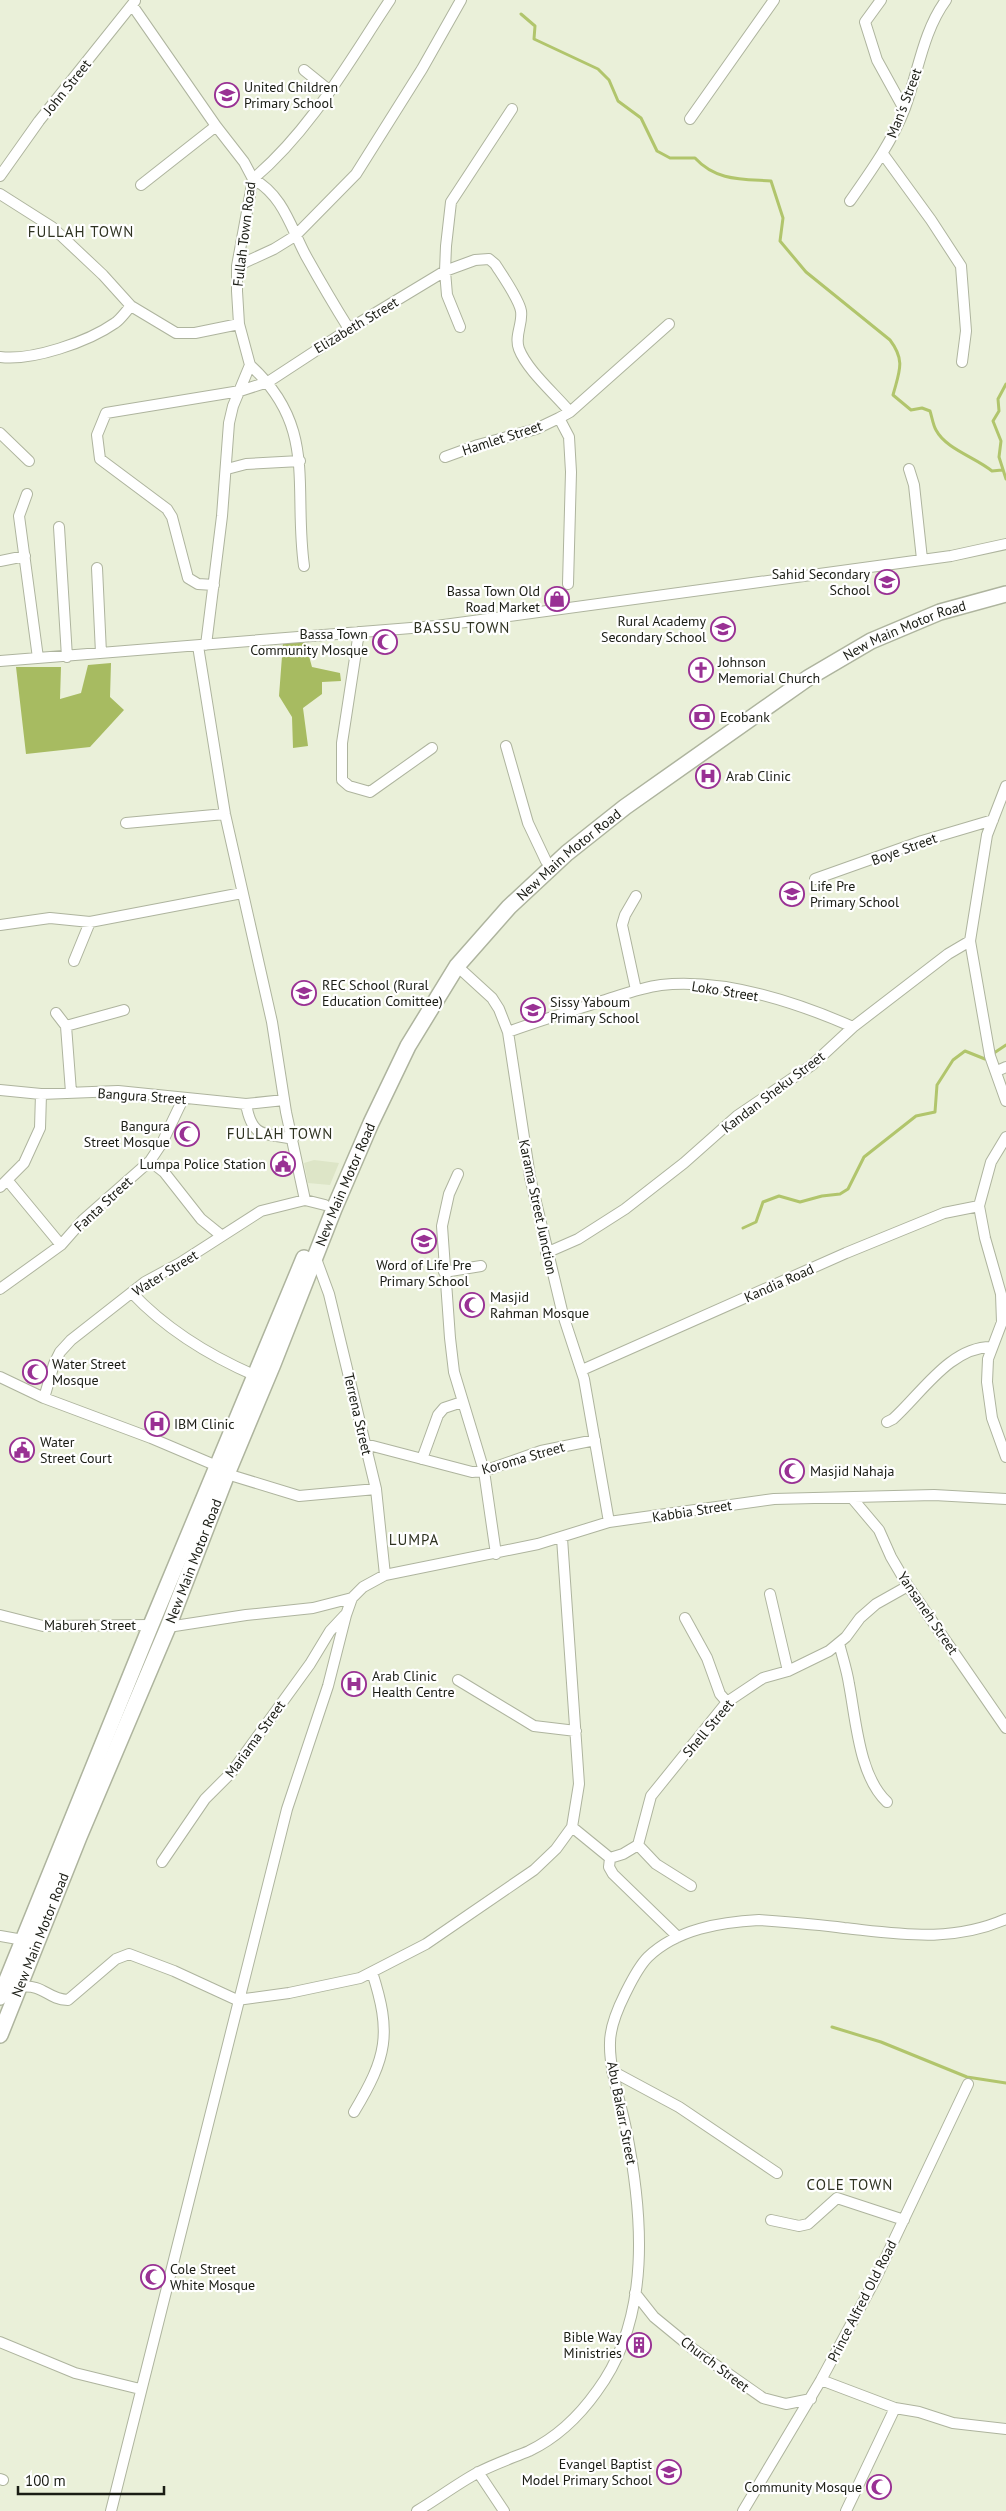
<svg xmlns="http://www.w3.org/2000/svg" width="1006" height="2511" font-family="'PT Sans',sans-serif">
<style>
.built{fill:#dde5c7}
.forest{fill:#a7bb61}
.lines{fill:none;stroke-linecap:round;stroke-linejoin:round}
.stream{stroke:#b1c56c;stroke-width:3}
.minor-casing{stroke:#aeb49e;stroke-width:12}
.highway-casing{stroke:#aeb49e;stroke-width:18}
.minor{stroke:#fff;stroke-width:10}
.highway{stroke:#fff;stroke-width:15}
.labels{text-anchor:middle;stroke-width:4.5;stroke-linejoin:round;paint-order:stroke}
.street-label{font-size:14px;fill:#1a1c14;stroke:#fff}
.poi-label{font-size:14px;fill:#1a1c14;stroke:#fff;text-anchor:start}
.neighbourhood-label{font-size:15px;letter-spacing:1px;fill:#2e3220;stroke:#fff}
</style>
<rect width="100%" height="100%" fill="#eaf0d9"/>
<path class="built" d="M314,1160L339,1163L330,1185L308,1183L304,1163Z"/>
<path class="forest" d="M305,642L312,667L340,673L341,681L322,682V694L303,708L308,746L293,748L292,717L279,696L283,643Z
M111,663L110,697L124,710L90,747L26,754L16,667H61L60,699L81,693L88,665Z"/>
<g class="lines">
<path class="stream" d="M521,14L535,26L534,39L598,69L609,80L618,101L641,118L657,151L670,158H695C716,181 742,179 771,181L783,218L780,241L806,272L890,340C906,361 899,372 893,395L911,410L922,408L930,411C932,417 933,425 936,430C946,449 975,457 992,471L1002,470
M1006,384L998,399L999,411L993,421L1001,441L999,457L1006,479
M743,1228L756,1222L763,1202L779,1196L800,1202L822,1196L840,1194L848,1189L864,1157L916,1116L935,1112L937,1085L953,1060L965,1051L985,1059L1006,1045
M832,2027L881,2042L967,2077L1006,2083"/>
<defs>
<path id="minor" d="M881,0L865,22L877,60L904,109
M132,5L216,126L244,162L253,179L237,266V291L239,324L250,365L233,406L229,423L222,516L206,645
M304,70L330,91
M690,119L774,0
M883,154L931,220L961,266L966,331L962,362
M0,176L39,121L135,1
M141,185L216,126
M0,194L52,227L103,275L131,306L176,333H195L239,324
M850,201C871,171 892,142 905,108C918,73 923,31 946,0
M237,266L274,249L295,236L356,174L422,69L461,0
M460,327L447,295L445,271L446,246L451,202L512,109
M349,329C334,305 320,281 306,256C291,228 283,195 253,179C311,130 348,63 390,0
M0,357C32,361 88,342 115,323C121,319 126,311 131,306
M250,365C318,427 293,486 304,566
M0,433L29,461
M445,457L478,445L536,429L559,418
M227,469L246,464L300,461
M909,469L914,485L922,559
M27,494L19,516L38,658
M59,527L67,657
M0,561L25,556
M97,568L101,653
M568,584L571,472L569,437L559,418L570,412L669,324
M214,585L198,584L188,578L172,517L167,509L100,459L97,435L106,413L240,391L268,382L349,329L445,271L475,260L489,259L495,264C502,275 519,299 521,311C523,324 514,336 519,349C527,370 555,394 570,412
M359,632L342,743V780L349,786L370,792L432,748
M198,646L225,814L272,1022L286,1112L305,1200
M0,661L436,626L951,556L1006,544
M506,746L528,823L546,861
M1006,786L987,835L970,941L990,1056L1006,1101
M126,823L225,814
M815,879L922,841L993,820
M0,925L50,918L90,922L242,893
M74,961L90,922
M457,966L492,998L499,1009L508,1032L530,1177L563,1315L584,1379L609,1522
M636,990L622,925L625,915L636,896
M56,1013L66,1026L124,1010
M66,1026L71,1092
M508,1032C538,1021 568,1012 599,1002C619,996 639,988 661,985C725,978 796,1002 853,1027
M997,1071L1006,1067
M0,1090L41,1094L118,1091L246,1104L284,1100
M246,1104C252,1138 263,1133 293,1139
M1006,1137L991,1162L979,1206L985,1238L1001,1294L1002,1322L988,1359L987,1382L992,1418L1006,1457
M150,1161L164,1172L201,1219L222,1236
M458,1174L449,1194L442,1226L450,1338L454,1372L484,1471L496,1554
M8,1181L61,1245
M0,1187L24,1163L40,1128L41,1094
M546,1253L578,1239L625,1209L684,1163L737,1116L812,1065L853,1027L948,954L970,941
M315,1256L329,1294L376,1489L385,1575
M444,1272L481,1266
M0,1289L61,1245L83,1220L150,1161L162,1143L183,1099
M132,1293C166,1329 210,1356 256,1376
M582,1370L846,1253L944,1213L979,1206
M0,1377L44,1398L151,1438L217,1466
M44,1398L54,1364L60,1352L71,1340L145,1282L180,1263L261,1211L305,1200L325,1205
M887,1422L893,1419C921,1394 950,1347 991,1347
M365,1444L472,1472L484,1471L541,1451L595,1440
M422,1459L438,1415L444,1408L462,1402
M227,1474L299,1496L376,1489
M852,1498L879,1530L891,1557L908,1586L1006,1728
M770,1594L788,1671
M0,1615L43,1626L151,1625
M685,1618L707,1658L720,1694L727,1702
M168,1627L246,1615L313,1608L352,1598
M839,1643C842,1656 847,1670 849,1684C856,1720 859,1776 887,1802
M458,1680L534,1726L576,1731
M572,1827L610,1858L623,1854L638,1845L651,1796L727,1702L763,1678L788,1671L829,1651L846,1637L860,1618L876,1604L908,1586
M638,1845L656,1864L691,1886
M610,1858L609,1867L613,1874L678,1937
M162,1862L205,1799L231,1773L310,1664L330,1631L345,1615
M0,1936L29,1941
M20,1987C45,1984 46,1999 68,2000L116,1959L129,1954L174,1971L237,2000L289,1993L360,1978L426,1944L534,1870L556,1849L572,1827L579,1784L562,1538
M612,2071L679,2107L777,2173
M354,2112C387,2057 392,2034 372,1972
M771,2220L799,2226L808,2224L837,2198L904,2220
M635,2293L654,2317L693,2349L763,2398L786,2404L811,2399
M0,2342L75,2373L140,2389
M821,2380L895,2408L919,2412L953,2423L1006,2429
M478,2472L504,2511
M0,2479L3,2480
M111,2511L287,1809L328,1686L346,1615L352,1598L363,1587L385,1575L538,1544L609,1522L774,1499L934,1495L1006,1499
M417,2511C437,2499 457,2484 477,2473C494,2464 512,2458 529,2451C556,2438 580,2415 597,2391C652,2317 643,2214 626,2129C621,2104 609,2068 610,2043C610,2028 618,2008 625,1994C631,1982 638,1967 648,1957C677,1929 721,1922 759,1920C787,1922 816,1924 844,1928C901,1934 951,1943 1006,1919
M743,2511L821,2380L875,2280L968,2084
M846,2511L895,2408"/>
<g id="highway">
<path d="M0,1997L151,1625L304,1258"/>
<path id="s1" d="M0,2035L79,1837L168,1627L227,1474L273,1364L334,1209L371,1123L408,1046L457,966L509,907L567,853L625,807L808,678L871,641L940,612L1006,594"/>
</g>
</defs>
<use href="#minor" class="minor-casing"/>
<use href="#highway" class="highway-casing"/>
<use href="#minor" class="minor"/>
<use href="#highway" class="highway"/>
</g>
<defs>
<symbol id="school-ring" viewBox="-11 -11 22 22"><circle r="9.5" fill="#fff" stroke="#993194" stroke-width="1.5"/><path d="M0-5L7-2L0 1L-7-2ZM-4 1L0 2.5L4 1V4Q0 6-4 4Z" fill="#993194"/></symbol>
<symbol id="shop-ring" viewBox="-11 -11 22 22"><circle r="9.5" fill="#fff" stroke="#993194" stroke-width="1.5"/><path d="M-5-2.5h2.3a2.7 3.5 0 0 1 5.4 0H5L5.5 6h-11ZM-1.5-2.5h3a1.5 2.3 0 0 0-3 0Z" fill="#993194"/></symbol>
<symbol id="mosque-ring" viewBox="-11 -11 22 22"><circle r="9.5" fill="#fff" stroke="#993194" stroke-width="1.5"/><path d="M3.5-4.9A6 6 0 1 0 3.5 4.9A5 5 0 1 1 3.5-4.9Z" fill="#993194"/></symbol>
<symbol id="church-ring" viewBox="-11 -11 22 22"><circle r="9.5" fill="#fff" stroke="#993194" stroke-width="1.5"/><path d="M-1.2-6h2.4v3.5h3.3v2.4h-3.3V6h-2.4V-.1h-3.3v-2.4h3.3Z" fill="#993194"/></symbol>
<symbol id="bank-ring" viewBox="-11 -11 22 22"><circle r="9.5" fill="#fff" stroke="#993194" stroke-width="1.5"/><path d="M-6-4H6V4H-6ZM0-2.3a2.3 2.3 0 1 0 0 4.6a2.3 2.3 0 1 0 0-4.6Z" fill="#993194"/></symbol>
<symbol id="hospital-ring" viewBox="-11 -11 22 22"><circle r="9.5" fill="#fff" stroke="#993194" stroke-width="1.5"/><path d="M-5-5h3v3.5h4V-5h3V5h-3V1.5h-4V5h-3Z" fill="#993194"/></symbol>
<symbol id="civic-ring" viewBox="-11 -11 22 22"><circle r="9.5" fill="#fff" stroke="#993194" stroke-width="1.5"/><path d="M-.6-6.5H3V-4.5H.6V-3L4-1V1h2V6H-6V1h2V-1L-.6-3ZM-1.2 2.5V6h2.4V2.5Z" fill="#993194"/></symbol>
<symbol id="building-ring" viewBox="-11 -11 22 22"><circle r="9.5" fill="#fff" stroke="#993194" stroke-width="1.5"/><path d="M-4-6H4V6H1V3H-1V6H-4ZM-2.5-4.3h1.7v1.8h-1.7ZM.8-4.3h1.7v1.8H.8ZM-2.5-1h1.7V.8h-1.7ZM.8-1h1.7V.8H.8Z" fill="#993194"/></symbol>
</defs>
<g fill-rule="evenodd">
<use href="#school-ring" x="213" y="81" width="28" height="28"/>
<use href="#school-ring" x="873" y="568" width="28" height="28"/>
<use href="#shop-ring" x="543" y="585" width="28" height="28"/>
<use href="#school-ring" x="709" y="615" width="28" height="28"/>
<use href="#mosque-ring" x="371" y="628" width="28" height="28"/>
<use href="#church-ring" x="687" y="656" width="28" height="28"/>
<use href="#bank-ring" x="688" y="703" width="28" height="28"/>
<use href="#hospital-ring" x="694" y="762" width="28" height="28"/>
<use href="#school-ring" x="778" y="880" width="28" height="28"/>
<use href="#school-ring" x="290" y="979" width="28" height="28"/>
<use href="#school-ring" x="519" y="996" width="28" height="28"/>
<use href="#mosque-ring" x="173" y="1120" width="28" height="28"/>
<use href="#civic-ring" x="269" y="1150" width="28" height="28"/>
<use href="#school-ring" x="410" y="1227" width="28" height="28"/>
<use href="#mosque-ring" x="458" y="1291" width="28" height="28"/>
<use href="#mosque-ring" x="21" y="1358" width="28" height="28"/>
<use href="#hospital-ring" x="143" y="1410" width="28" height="28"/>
<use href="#civic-ring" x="8" y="1436" width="28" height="28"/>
<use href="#mosque-ring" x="778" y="1457" width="28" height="28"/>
<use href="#hospital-ring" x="340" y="1670" width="28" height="28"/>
<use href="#mosque-ring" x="139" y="2263" width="28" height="28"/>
<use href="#building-ring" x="625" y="2331" width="28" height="28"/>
<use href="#school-ring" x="655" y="2458" width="28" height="28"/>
<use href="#mosque-ring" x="865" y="2473" width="28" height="28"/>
</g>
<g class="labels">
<g class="street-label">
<text transform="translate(67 87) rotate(-51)" y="5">John Street</text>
<text transform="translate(904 103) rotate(-69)" y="5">Man's Street</text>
<text transform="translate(244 234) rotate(-83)" y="5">Fullah Town Road</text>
<text transform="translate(356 325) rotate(-31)" y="5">Elizabeth Street</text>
<text transform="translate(502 438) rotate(-18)" y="5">Hamlet Street</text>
<text dy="5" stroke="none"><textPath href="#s1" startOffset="1728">New Main Motor Road</textPath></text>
<text transform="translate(904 849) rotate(-20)" y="5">Boye Street</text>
<text dy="5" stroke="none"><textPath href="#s1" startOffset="1322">New Main Motor Road</textPath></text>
<text transform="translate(725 991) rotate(9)" y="5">Loko Street</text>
<text transform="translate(773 1092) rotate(-37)" y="5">Kandan Sheku Street</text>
<text transform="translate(142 1096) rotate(4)" y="5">Bangura Street</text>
<text dy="5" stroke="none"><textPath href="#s1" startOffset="918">New Main Motor Road</textPath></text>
<text transform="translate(103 1204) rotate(-43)" y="5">Fanta Street</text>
<text transform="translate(538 1207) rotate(78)" y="5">Karama Street Junction</text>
<text transform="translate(165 1273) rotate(-32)" y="5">Water Street</text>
<text transform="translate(779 1283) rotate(-24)" y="5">Kandia Road</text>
<text transform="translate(358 1414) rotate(77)" y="5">Terrena Street</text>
<text transform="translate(523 1458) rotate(-16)" y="5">Koroma Street</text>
<text transform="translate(692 1511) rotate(-9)" y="5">Kabbia Street</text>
<text dy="5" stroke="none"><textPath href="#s1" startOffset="512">New Main Motor Road</textPath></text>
<text transform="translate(928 1613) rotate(56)" y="5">Yansaneh Street</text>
<text x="90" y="1630">Mabureh Street</text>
<text transform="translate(708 1728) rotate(-50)" y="5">Shell Street</text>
<text transform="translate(255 1739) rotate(-54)" y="5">Mariama Street</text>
<text dy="5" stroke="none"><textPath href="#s1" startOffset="108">New Main Motor Road</textPath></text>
<text transform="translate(622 2113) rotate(79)" y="5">Abu Bakarr Street</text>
<text transform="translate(862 2301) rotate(-63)" y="5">Prince Alfred Old Road</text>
<text transform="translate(715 2364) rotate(37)" y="5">Church Street</text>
</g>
<g class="poi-label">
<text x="244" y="92">United Children<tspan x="244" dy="16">Primary School</tspan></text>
<text x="870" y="579" text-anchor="end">Sahid Secondary<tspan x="870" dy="16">School</tspan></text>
<text x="540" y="596" text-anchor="end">Bassa Town Old<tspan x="540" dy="16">Road Market</tspan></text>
<text x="706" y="626" text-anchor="end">Rural Academy<tspan x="706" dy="16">Secondary School</tspan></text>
<text x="368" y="639" text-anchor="end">Bassa Town<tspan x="368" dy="16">Community Mosque</tspan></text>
<text x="718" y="667">Johnson<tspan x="718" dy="16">Memorial Church</tspan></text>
<text x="720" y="722">Ecobank</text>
<text x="726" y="781">Arab Clinic</text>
<text x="810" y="891">Life Pre<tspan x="810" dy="16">Primary School</tspan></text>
<text x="322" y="990">REC School (Rural<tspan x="322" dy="16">Education Comittee)</tspan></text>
<text x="550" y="1007">Sissy Yaboum<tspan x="550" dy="16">Primary School</tspan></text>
<text x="170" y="1131" text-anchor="end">Bangura<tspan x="170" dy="16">Street Mosque</tspan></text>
<text x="266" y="1169" text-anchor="end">Lumpa Police Station</text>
<text x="424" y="1270" text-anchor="middle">Word of Life Pre<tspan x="424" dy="16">Primary School</tspan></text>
<text x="490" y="1302">Masjid<tspan x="490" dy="16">Rahman Mosque</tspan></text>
<text x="52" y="1369">Water Street<tspan x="52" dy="16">Mosque</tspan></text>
<text x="174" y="1429">IBM Clinic</text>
<text x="40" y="1447">Water<tspan x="40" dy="16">Street Court</tspan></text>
<text x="810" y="1476">Masjid Nahaja</text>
<text x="372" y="1681">Arab Clinic<tspan x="372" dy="16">Health Centre</tspan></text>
<text x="170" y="2274">Cole Street<tspan x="170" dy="16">White Mosque</tspan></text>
<text x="622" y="2342" text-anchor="end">Bible Way<tspan x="622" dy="16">Ministries</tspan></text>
<text x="652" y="2469" text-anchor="end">Evangel Baptist<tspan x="652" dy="16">Model Primary School</tspan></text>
<text x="862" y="2492" text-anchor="end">Community Mosque</text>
</g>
<g class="neighbourhood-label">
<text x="81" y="237">FULLAH TOWN</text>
<text x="462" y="633">BASSU TOWN</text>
<text x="280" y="1139">FULLAH TOWN</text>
<text x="414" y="1545">LUMPA</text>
<text x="850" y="2190">COLE TOWN</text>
</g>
</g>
<path d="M18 2486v8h146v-8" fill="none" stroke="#1a1c14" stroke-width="2.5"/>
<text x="25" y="2486" font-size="15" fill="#1a1c14" stroke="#ffffff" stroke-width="4" paint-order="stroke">100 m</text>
</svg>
